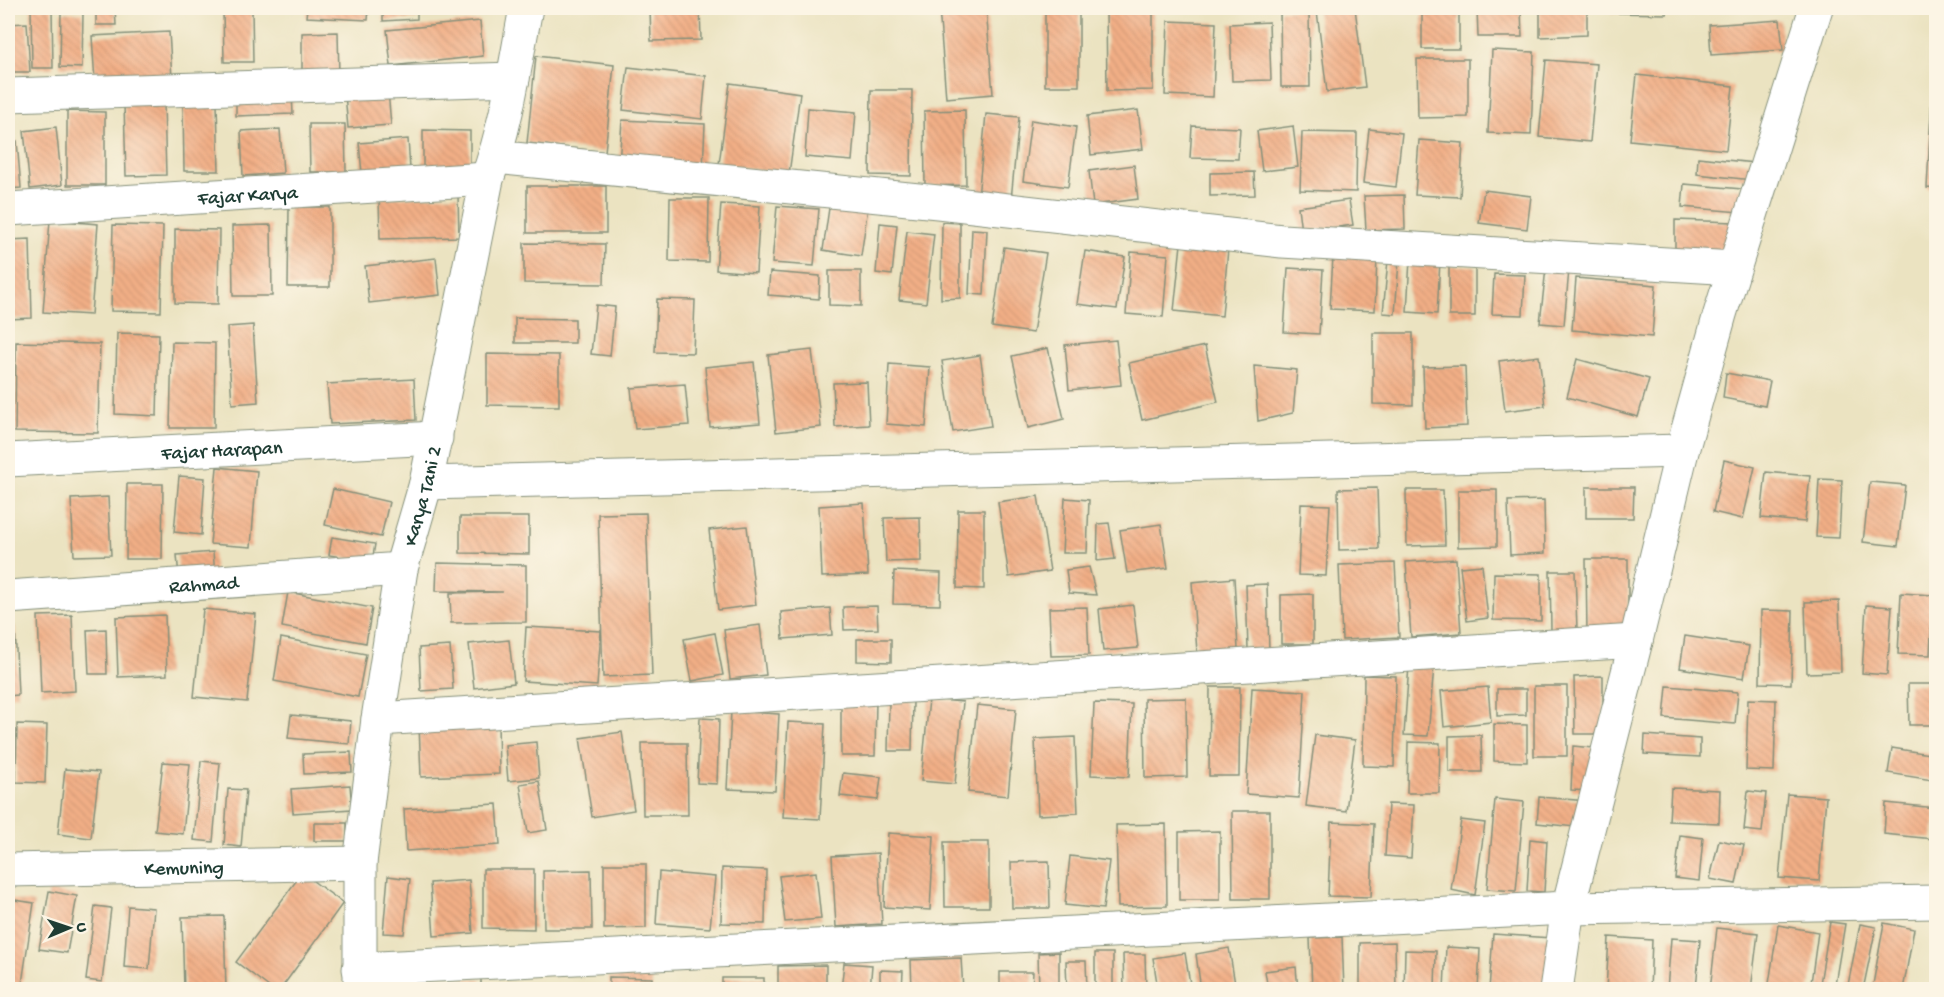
<svg xmlns="http://www.w3.org/2000/svg" width="1944" height="997" font-family="'Gochi Hand',sans-serif">
<style>
.building{fill:url(#building-back-hatch)}
.lines{fill:none;stroke-linecap:round;stroke-linejoin:round}
.street-casing{stroke:#85907a;stroke-width:35}
.street{stroke:#fff;stroke-width:33}
.labels{text-anchor:middle;stroke-width:6;stroke-linejoin:round;paint-order:stroke}
.street-label{font-size:20px;fill:#1f3d34;stroke:#fcf5e5}
</style>
<defs>
<pattern id="building-back-hatch" width="6" height="6" patternUnits="userSpaceOnUse" patternTransform="scale(1.5)"><rect width="6" height="6" fill="#f2af86"/><path d="M-1 5l2 2M0 0l6 6M5-1l2 2" fill="none" stroke="#cf9774"/></pattern>
</defs>
<rect width="100%" height="100%" fill="#fcf5e5"/>
<filter id="ink" filterUnits="userSpaceOnUse"><feTurbulence type="fractalNoise" baseFrequency=".0167" numOctaves="2"/><feDisplacementMap in="SourceGraphic" scale="12" xChannelSelector="R" yChannelSelector="G"/><feConvolveMatrix kernelMatrix="1 2 1 2 8 2 1 2 1" color-interpolation-filters="sRGB"/></filter>
<filter id="wash" filterUnits="userSpaceOnUse"><feTurbulence type="fractalNoise" baseFrequency=".008" numOctaves="4" result="noise"/><feDisplacementMap in="SourceGraphic" scale="24" xChannelSelector="R" yChannelSelector="G"/><feGaussianBlur stdDeviation="1.35" result="paint"/><feColorMatrix in="noise" values="0 0 0 0 0 0 0 0 0 0 0 0 0 0 0 0 0 1.4 0 .05"/><feComposite in="paint" operator="in"/></filter>
<g filter="url(#wash)">
<rect width="100%" height="100%" fill="#ebe3c1"/>
<g id="blocks">
<path class="building" d="M31,8H52L53,68H32Z
M96,8H115L116,25H96Z
M307,8H369L368,20L306,17Z
M383,8H417V19L383,21Z
M650,8H700L701,40L651,41Z
M939,8H986L993,94L946,98Z
M1045,8H1079V86H1045Z
M1106,8H1153V90L1107,91Z
M1355,8L1365,87L1327,92L1317,11Z
M1422,8H1459V49H1422Z
M1477,8H1521L1522,37H1478Z
M1540,8H1587V35L1540,37Z
M1612,8H1667V14L1612,13Z
M223,10H252L253,62H224Z
M1280,10H1309L1310,87H1281Z
M61,12L83,13L82,68L60,67Z
M1780,20L1783,50L1711,55L1709,25Z
M480,21L483,56L391,66L387,30Z
M1168,21L1216,23L1213,97L1165,95Z
M1269,22L1271,80L1232,81L1230,24Z
M27,23L30,72H8V24Z
M169,32L172,78L95,82L92,36Z
M338,32L339,77H302V33Z
M1492,50L1534,52L1531,135L1488,133Z
M536,56L614,65L605,152L527,143Z
M1417,59H1468V117L1418,118Z
M1546,60L1597,64L1590,142L1539,137Z
M628,67L706,76L702,119L623,110Z
M1637,75L1733,86L1726,150L1630,140Z
M1933,76H1936V189L1927,188Z
M730,83L800,93L789,174L719,164Z
M871,90H912L911,176L870,175Z
M388,91L391,125L348,128L345,94Z
M292,94L293,114L236,116V95Z
M164,103L166,175L126,176L124,104Z
M217,104L219,171H184L183,105Z
M808,108L856,112L852,161L805,157Z
M965,110L966,185L925,186L924,111Z
M1138,110L1143,149L1091,155L1087,116Z
M67,111L105,112V185H67Z
M986,114L1019,117L1011,200L978,198Z
M622,120L705,124L703,169L619,165Z
M1031,120L1076,127L1068,187L1023,181Z
M309,124H345L346,172H310Z
M1192,126L1240,128L1238,159L1190,158Z
M1293,126L1298,167L1262,171L1257,131Z
M56,127L62,185L30,189L24,131Z
M280,129L283,173L243,176L241,131Z
M1369,129L1402,133L1396,187L1363,183Z
M423,130L470,131V169L423,168Z
M1302,132L1357,133L1356,192L1300,190Z
M408,139L410,169L362,173L359,143Z
M1419,140L1463,143L1460,197L1415,195Z
M17,141L21,188L8,189V142Z
M1698,157L1754,163L1752,180L1697,174Z
M1134,165L1138,199L1093,205L1089,171Z
M1254,172L1255,195L1210,196V173Z
M1684,184L1742,189L1740,212L1682,207Z
M527,186H606V233H527Z
M1484,190L1531,196L1527,229L1479,223Z
M458,195L459,237L380,239L379,198Z
M1404,195L1405,229L1366,230L1364,196Z
M670,198H709L708,262L669,261Z
M1349,200L1353,225L1301,232L1298,207Z
M830,201L868,207L861,256L823,250Z
M721,204L760,206L756,273L716,270Z
M777,206L819,209L814,266L772,263Z
M289,207H330V287H288Z
M50,220L98,224L91,315L43,312Z
M1675,220L1735,222L1734,253L1675,251Z
M942,222L960,223V298L941,299Z
M880,223L897,225L892,275L876,273Z
M113,225L163,226L161,312L111,311Z
M271,225L272,296H233L232,226Z
M175,229L219,230L218,304L175,303Z
M972,229L987,230L984,295L969,294Z
M907,231L934,234L926,303L899,300Z
M30,239L32,318L8,319V240Z
M524,243L605,244L604,284L524,283Z
M1181,244L1228,249L1222,316L1174,311Z
M1004,247L1046,253L1033,333L992,327Z
M1085,251L1125,257L1117,309L1077,304Z
M1131,252L1168,255L1163,317L1126,314Z
M1333,256L1377,257L1375,311L1330,309Z
M436,258L440,295L369,303L365,266Z
M1410,259L1440,261L1437,314L1407,312Z
M1388,260L1399,261L1395,314L1383,313Z
M1449,266H1475V316H1449Z
M1288,268L1323,270L1319,334L1284,332Z
M1546,268L1569,270L1564,325L1540,323Z
M829,271H861V306L829,305Z
M770,272L820,276L819,299L768,295Z
M1494,274L1525,275L1523,315L1492,314Z
M1576,278L1656,285L1652,337L1572,330Z
M657,299L695,300L693,353L655,352Z
M596,305L615,307L610,356L591,354Z
M515,318L575,319V343H515Z
M253,325L258,402L232,404L227,327Z
M117,333L159,334L157,416L115,414Z
M1373,333H1413V405L1373,404Z
M1116,340L1121,385L1069,390L1065,345Z
M16,342L100,344L98,433L15,432Z
M172,342L215,343L214,428H170Z
M1205,346L1218,402L1142,420L1129,363Z
M1048,348L1064,419L1028,428L1012,356Z
M812,350L821,427L776,432L768,355Z
M487,354L559,355V406L487,405Z
M980,355L991,426L953,432L942,361Z
M1539,356L1545,406L1505,411L1499,361Z
M1577,359L1649,379L1638,417L1567,397Z
M754,362L760,423L710,427L705,367Z
M889,364L930,367L926,427L886,424Z
M1254,366L1297,370L1293,413L1258,421Z
M1465,366L1467,426L1425,428L1423,367Z
M1726,373L1770,381L1765,406L1723,398Z
M414,379L416,420L330,424L327,384Z
M867,382L869,425L835,427L833,383Z
M685,384L689,425L635,429L631,388Z
M1724,460L1755,467L1743,519L1713,512Z
M217,467L257,471L251,547L210,544Z
M1766,472L1810,476L1805,522L1761,518Z
M179,476L205,478L201,535L174,532Z
M1819,479L1842,480L1839,538L1816,537Z
M1870,482L1905,485L1898,546L1863,542Z
M127,484H163L162,559H126Z
M1586,487H1634L1633,518H1586Z
M1377,488L1379,549L1339,550L1338,489Z
M333,489L389,502L381,537L325,525Z
M1406,490H1443L1445,545L1407,546Z
M1458,490H1497V546L1458,547Z
M1038,496L1050,571L1009,577L998,502Z
M108,497L111,555L74,556L71,499Z
M1065,498L1089,500L1087,553H1062Z
M1544,500L1545,553L1510,555L1508,501Z
M864,503L868,575L822,577L819,506Z
M1301,504L1330,505L1326,576L1298,575Z
M958,510H984V589L957,588Z
M646,513L652,675L603,677L598,514Z
M460,517H529V554L460,553Z
M920,517L921,561L886,562L884,518Z
M1109,523L1115,559L1097,561L1098,524Z
M1161,524L1168,568L1127,573L1120,530Z
M747,526L756,605L718,610L709,530Z
M332,537L375,544L372,562L329,555Z
M213,552L215,574L179,577L177,555Z
M1456,559L1461,633L1411,637L1406,562Z
M1586,559H1628V635H1587Z
M437,563L526,565V622L451,623L450,593L503,592L436,591Z
M1395,563L1399,637L1342,640L1339,565Z
M1482,565L1488,618L1467,621L1460,567Z
M1089,567L1096,595L1069,593L1066,570Z
M894,571L941,573L940,605L893,604Z
M1550,571H1575L1577,630H1551Z
M1494,573L1541,574V621L1493,620Z
M1234,578L1238,649L1197,652L1192,582Z
M1267,584L1269,650H1248L1246,585Z
M288,592L372,608L366,643L282,627Z
M1901,593L1933,595L1930,655L1898,654Z
M1313,594V644H1281V595Z
M1839,601L1841,672L1807,673L1805,602Z
M1133,605L1138,648L1103,651L1099,609Z
M1866,605L1892,607L1887,675L1862,673Z
M877,606L878,629L844,630L843,607Z
M1087,607L1089,655L1051,656L1049,608Z
M830,608L832,635L783,639L781,612Z
M203,609L256,614L247,702L194,697Z
M1761,610L1793,611L1791,684L1760,683Z
M72,615L75,691L41,693L38,616Z
M165,615L167,675L118,677L116,617Z
M760,625L766,675L730,679L724,630Z
M15,626L18,695L8,696V627Z
M526,627L601,631L597,686L523,681Z
M106,629L107,674H89L87,630Z
M715,633L723,675L692,681L684,639Z
M1685,636L1749,646L1744,678L1680,668Z
M281,638L366,654L358,697L274,681Z
M857,639H891V662L857,661Z
M509,640L514,683L474,688L469,644Z
M450,646L453,689L421,691L419,648Z
M1409,665L1434,666L1428,736L1404,735Z
M1364,675L1396,676L1394,767L1363,766Z
M1603,676V734H1575L1574,677Z
M1908,684H1936V725H1909Z
M1534,686H1567V756H1534Z
M1667,686L1738,692L1735,724L1664,718Z
M1210,687H1240L1239,776H1209Z
M1488,687L1491,722L1444,727L1441,691Z
M1252,688L1305,691L1299,798L1246,794Z
M1497,689H1526V715L1497,716Z
M841,698L876,699L875,756H841Z
M1186,698L1187,777L1145,778L1144,699Z
M929,699L963,702L955,784L921,781Z
M1748,699L1776,700L1774,771L1746,770Z
M889,700L913,701L912,751H888Z
M1094,703L1132,704L1129,777L1091,775Z
M977,705L1016,709L1008,796L968,792Z
M731,711L779,714L775,791L727,789Z
M291,715L351,721L349,744L288,738Z
M700,718L719,719L717,784L697,783Z
M498,721L499,774L421,777L419,724Z
M788,722L825,724L820,819L783,817Z
M17,724L47,725L45,783L16,782Z
M1494,724L1527,725V762L1494,761Z
M622,732L634,810L592,817L580,738Z
M1315,735L1355,740L1346,811L1306,806Z
M1481,735L1482,772H1449V736Z
M1645,735L1700,739V757L1644,754Z
M1075,737L1078,813L1038,815L1035,739Z
M536,742L539,778L508,781L505,745Z
M1408,742L1440,743L1439,793H1407Z
M642,743H687L688,815H643Z
M1573,746L1593,748L1591,791L1571,790Z
M1892,748L1936,755L1932,780L1888,773Z
M351,752L352,772L304,774L303,754Z
M201,761L220,763L213,842L194,840Z
M163,762L190,764L183,834L155,831Z
M65,769L99,772L91,838L58,834Z
M843,773L881,777L878,800L840,796Z
M539,781L547,830L528,833L520,784Z
M350,785L352,809L293,813L291,789Z
M1671,788L1720,790L1719,823L1669,821Z
M228,789L246,790L241,847L224,845Z
M1748,791L1766,793L1762,832L1744,830Z
M1787,794L1826,797L1819,881L1779,878Z
M1539,797L1588,801L1585,828L1537,823Z
M1495,799L1524,802L1516,891L1487,889Z
M1886,803L1936,808L1933,839L1884,834Z
M497,804L500,845L406,851L404,809Z
M1388,804L1414,805L1411,858L1385,856Z
M1232,811H1270V899H1233Z
M1461,820L1485,823L1475,895L1451,890Z
M1331,822L1374,824L1371,897L1328,896Z
M314,823H347V841H314Z
M1166,824L1167,906L1118,907L1116,825Z
M1220,831V900H1179V832Z
M888,833L934,836L930,910L884,907Z
M1680,835L1703,838L1699,881L1675,878Z
M1530,839L1547,841L1544,892L1527,891Z
M1719,840L1744,845L1736,884L1710,879Z
M944,842H989V907H945Z
M878,853L882,924L836,927L832,856Z
M1070,856L1109,861L1103,909L1065,905Z
M1049,861L1050,908H1012L1011,862Z
M604,864H646V928L604,929Z
M722,868L766,870L765,924L721,923Z
M483,869H534V929L483,928Z
M591,870L592,929H544L543,871Z
M659,872L715,877L710,928L656,924Z
M816,872L821,919L785,922L779,876Z
M302,873L343,903L280,990H273L236,962Z
M388,876L410,879L404,934L383,933Z
M469,880L473,933L434,936L430,883Z
M49,891L77,896L67,953L39,949Z
M8,899L34,903L21,990L8,988Z
M95,906L111,908L102,982L86,980Z
M128,906L154,908L149,969L124,967Z
M224,916L226,990H184L182,917Z
M1830,922L1845,924L1834,990H1819Z
M1884,923L1914,929L1903,990H1872Z
M1860,924L1876,927L1863,990H1847Z
M1778,925L1818,932L1810,990H1768Z
M1717,928L1758,933L1751,990H1710Z
M1493,934L1552,938L1548,990H1489Z
M1342,937L1344,990H1312L1310,938Z
M1609,937L1652,940L1650,990H1606Z
M1671,938L1700,940L1696,990H1667Z
M1395,942L1396,990H1360V943Z
M1446,947L1480,949L1478,990H1444Z
M1229,948L1236,990H1201L1196,954Z
M1405,950L1436,951L1435,990H1404Z
M1059,952V990H1039L1038,953Z
M1095,953H1113V990H1095Z
M1185,953L1190,984L1158,989L1153,958Z
M1123,954H1145L1146,990H1124Z
M961,958L963,990H912L911,960Z
M1066,961H1086L1087,990H1067Z
M844,963L872,965L870,990H841Z
M826,965V990H778V966Z
M1296,967L1298,990H1268L1265,971Z
M880,970L903,971L902,990H880Z
M1000,972H1033L1032,990H1000Z
M609,977L652,978V990H609Z
M722,978H764V990H722Z
M481,979V990H400L399,982Z
M497,985H544V990H497Z
M558,986L601,987V990H558Z"/>
</g>
</g>
<g filter="url(#ink)">
<use href="#blocks" fill-opacity="0" stroke="#85907a" stroke-width="1.5"/>
<g class="lines">
<defs>
<g id="street">
<path d="M8,95L513,79"/>
<path d="M495,157L938,202L1282,241L1734,268"/>
<path id="s1" d="M8,209L487,179"/>
<path id="s2" d="M8,460L436,438"/>
<path d="M426,483L1682,451"/>
<path id="s3" d="M8,597L401,569"/>
<path d="M378,719L1636,641"/>
<path id="s4" d="M8,870L360,863"/>
<path d="M359,969L1568,908L1936,902"/>
<path id="s5" d="M360,990V863L378,719L401,569L426,483L487,179C507,124 515,65 526,8"/>
<path d="M1556,990L1568,908L1636,641L1682,451L1720,314L1816,8"/>
</g>
</defs>
<use href="#street" class="street-casing"/>
<use href="#street" class="street"/>
</g>
</g>
<g class="labels">
<g class="street-label">
<text dy="7" stroke="none"><textPath href="#s1" startOffset="240">Fajar Karya</textPath></text>
<text dy="7" stroke="none"><textPath href="#s2" startOffset="214">Fajar Harapan</textPath></text>
<text dy="7" stroke="none"><textPath href="#s5" startOffset="500">Karya Tani 2</textPath></text>
<text dy="7" stroke="none"><textPath href="#s3" startOffset="196">Rahmad</textPath></text>
<text dy="7" stroke="none"><textPath href="#s4" startOffset="176">Kemuning</textPath></text>
</g>
</g>
<rect width="1944" height="997" fill="none" stroke="#fcf5e5" stroke-width="30"/>
<g transform="translate(69 928) rotate(88)" stroke="#fcf5e5" stroke-width="4.5" paint-order="stroke">
<path d="M0-4.5L10 22L0 15L-10 22Z" fill="#1f3d34"/>
<text y="-9" font-size="16" font-weight="bold" text-anchor="middle" fill="#1f3d34">U</text>
</g>
</svg>
